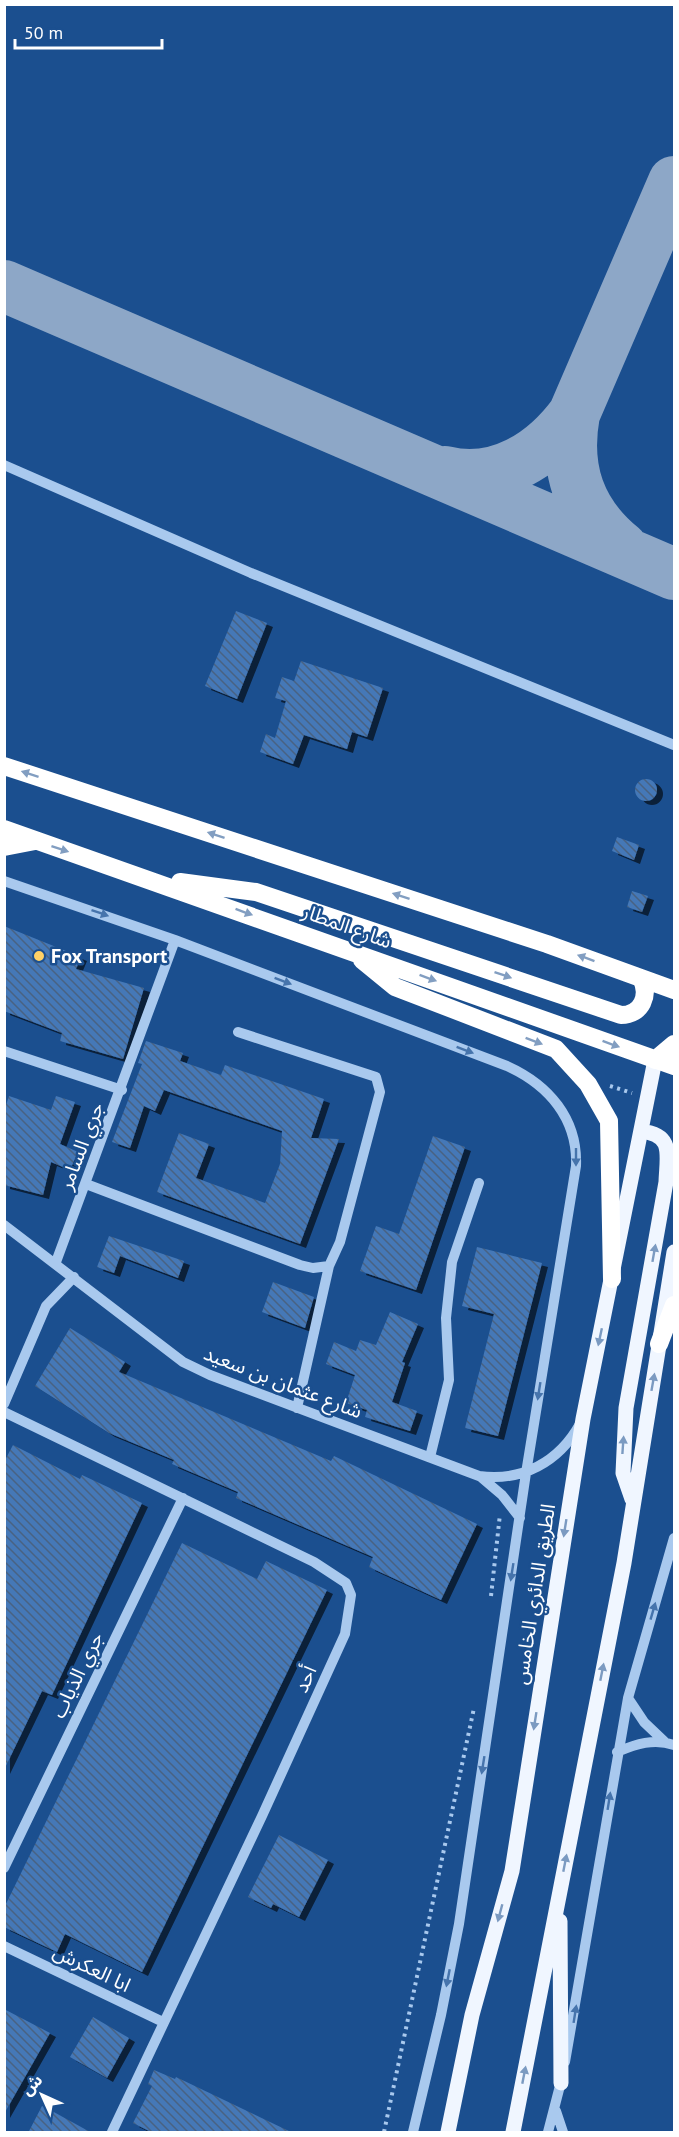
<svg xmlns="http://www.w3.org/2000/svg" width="679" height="2137" font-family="'PT Sans','Noto Sans Arabic',sans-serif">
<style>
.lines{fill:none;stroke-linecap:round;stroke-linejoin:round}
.taxiway{stroke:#8da7c7;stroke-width:52}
.building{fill:url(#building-back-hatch);filter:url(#shadow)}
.path{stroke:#a9c9ee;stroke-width:4;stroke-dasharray:3 4.5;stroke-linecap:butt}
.minor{stroke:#a9c9ee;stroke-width:10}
.major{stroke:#f0f6ff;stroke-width:15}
.highway{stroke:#fff;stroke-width:18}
.oneway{fill:#829ec1}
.oneway2{fill:#4674ac}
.oneway3{fill:#7b9ac1}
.poi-dot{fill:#ffd166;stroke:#1b4f8f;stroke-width:2}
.labels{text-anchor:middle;stroke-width:5;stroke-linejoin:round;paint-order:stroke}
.street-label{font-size:20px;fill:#fff;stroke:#1b4f8f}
.poi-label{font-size:20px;font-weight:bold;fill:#fff;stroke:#1b4f8f;text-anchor:start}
</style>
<defs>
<pattern id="building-back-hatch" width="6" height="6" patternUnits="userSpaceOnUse" patternTransform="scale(1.5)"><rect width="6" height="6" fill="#4478b7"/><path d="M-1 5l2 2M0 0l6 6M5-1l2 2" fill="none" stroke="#486282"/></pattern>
<filter id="shadow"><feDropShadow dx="6" dy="4" stdDeviation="0" flood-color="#0009"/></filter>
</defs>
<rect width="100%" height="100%" fill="#1b4f8f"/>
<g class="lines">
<path class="taxiway" d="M4,286L674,574
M574,414C564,469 579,513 622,548
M445,472C497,485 544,455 574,414L674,182"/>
</g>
<path class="building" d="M236,611L267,623L237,699L205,686Z
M301,661L383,688L367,737L352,732L347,749L304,735L293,764L260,752L266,734L275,738L286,701L275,698L282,677L294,681Z
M635 790a11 11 0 1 1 22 0a11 11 0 1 1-22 0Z
M617,837L639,845L634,860L612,851Z
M632,891L648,896L642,912L627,907Z
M4,926L81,957L76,969L144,988L123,1059L60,1041L62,1033L4,1011Z
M146,1041L183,1053L180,1061L221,1075L225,1065L324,1099L311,1138L339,1139L300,1244L157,1192L179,1133L209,1144L196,1178L265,1203L280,1164L282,1131L164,1090L155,1111L144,1106L130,1148L112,1142L142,1064L138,1063Z
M9,1096L51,1110L56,1096L75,1102L60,1144L78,1152L70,1170L51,1162L43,1195L4,1185V1111Z
M433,1136L465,1147L416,1290L360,1271L376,1226L399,1234Z
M109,1236L184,1261L178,1278L120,1256L114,1273L97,1267Z
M477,1247L542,1263L498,1436L465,1428L494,1314L462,1306Z
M273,1282L314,1297L305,1328L262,1312Z
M390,1312L418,1324L402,1362L405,1363L392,1402L417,1411L410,1431L365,1417L367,1410L346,1403L355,1375L326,1364L334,1342L356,1351L360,1340L376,1345Z
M70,1328L125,1362L119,1372L331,1461L334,1456L477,1524L441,1600L369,1567L373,1557L236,1498L238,1492L172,1464L174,1460L109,1433L35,1386Z
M13,1445L80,1479L82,1475L142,1503L52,1695L42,1691L4,1770V1462Z
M182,1543L257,1579L266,1561L327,1590L142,1972L65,1934L57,1952L4,1927V1908Z
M279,1835L328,1860L299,1917L273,1904L271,1908L248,1897Z
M4,2009L50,2033L4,2114Z
M93,2017L129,2038L107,2078L70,2057Z
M154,2070L175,2079L176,2077L293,2133H153L133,2123L152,2086L148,2084Z
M42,2106L52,2111L92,2133H28Z"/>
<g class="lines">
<path class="path" d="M610,1086L632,1093
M491,1596L500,1514
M384,2132L474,1708"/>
<path class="minor" d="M4,465L251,573L674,745
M4,881L175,940L507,1066C549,1085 578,1119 576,1166L526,1473L459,1924L441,2015L413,2132
M4,1051L122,1090
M86,1184L300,1265L313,1268L329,1266L340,1242L380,1092L376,1077L238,1032
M4,1225L183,1362L210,1375L479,1476C522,1482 559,1462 580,1424
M56,1262L175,940
M4,1404L46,1306L74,1277
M297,1408L329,1266
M4,1412L314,1562L346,1583L351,1595L345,1634L262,1816L112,2132
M430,1457L449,1380L446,1318L452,1262L479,1183
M482,1478L502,1495L520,1518
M628,1698L644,1722L664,1741
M617,1752C636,1744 654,1738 674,1745
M4,1868L183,1498
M4,1946L163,2022
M565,2062L628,1698L674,1538
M556,2111L563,2132
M548,2132L562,2078"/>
<path class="major" d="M632,1499L623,1473L626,1408L666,1182C667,1154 674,1135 641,1131
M560,1921L561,2083
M448,2132L472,2015L512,1871L583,1419L655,1060
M513,2132L624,1563L674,1252"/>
<path class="highway" d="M4,766L547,944L674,990
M4,829L674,1066
M4,847L35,841
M180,882L256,892L621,1015C642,1015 650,995 641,978
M362,960L395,987L556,1049L588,1084L609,1121L612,1279
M655,1060L674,1044
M659,1344L674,1305"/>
</g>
<defs><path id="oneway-solid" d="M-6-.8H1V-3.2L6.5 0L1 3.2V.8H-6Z" transform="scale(1.5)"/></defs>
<g class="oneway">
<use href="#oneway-solid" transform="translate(30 774) rotate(-162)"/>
<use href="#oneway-solid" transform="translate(216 835) rotate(-162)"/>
<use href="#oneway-solid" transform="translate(60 849) rotate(18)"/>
<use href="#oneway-solid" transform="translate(401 896) rotate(-162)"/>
<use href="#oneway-solid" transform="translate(244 912) rotate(20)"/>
<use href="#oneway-solid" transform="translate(586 958) rotate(-160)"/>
<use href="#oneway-solid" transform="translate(503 975) rotate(19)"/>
<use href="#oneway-solid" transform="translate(428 978) rotate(20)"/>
<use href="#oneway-solid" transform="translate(534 1041) rotate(21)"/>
<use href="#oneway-solid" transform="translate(611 1044) rotate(20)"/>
</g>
<g class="oneway2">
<use href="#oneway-solid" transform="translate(100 913) rotate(19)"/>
<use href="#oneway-solid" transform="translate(283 981) rotate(21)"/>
<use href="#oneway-solid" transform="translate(465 1050) rotate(21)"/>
<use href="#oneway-solid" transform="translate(576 1157) rotate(90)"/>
<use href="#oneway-solid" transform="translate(539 1391) rotate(99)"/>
<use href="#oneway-solid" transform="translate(512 1572) rotate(99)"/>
<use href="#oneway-solid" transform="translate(653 1611) rotate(-74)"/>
<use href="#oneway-solid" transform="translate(483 1765) rotate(99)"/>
<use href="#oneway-solid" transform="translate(609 1801) rotate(-81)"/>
<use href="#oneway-solid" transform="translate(448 1978) rotate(101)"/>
<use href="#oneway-solid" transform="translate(575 2014) rotate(-81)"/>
</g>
<g class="oneway3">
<use href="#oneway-solid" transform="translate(654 1253) rotate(-80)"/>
<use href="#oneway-solid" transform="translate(600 1337) rotate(102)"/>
<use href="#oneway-solid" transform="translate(653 1382) rotate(-80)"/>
<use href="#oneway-solid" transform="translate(623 1445) rotate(-86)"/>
<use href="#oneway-solid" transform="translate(565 1528) rotate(99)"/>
<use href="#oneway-solid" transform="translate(602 1672) rotate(-79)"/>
<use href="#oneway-solid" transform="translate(535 1721) rotate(99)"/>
<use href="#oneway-solid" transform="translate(565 1863) rotate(-79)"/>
<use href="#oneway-solid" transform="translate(500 1913) rotate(105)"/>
<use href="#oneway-solid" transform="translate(524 2075) rotate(-79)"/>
</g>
<circle class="poi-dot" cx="39" cy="956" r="6"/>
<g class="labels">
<g class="street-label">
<text transform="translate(347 926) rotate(20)" y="7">شارع المطار</text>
<text transform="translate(81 1146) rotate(-69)" y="7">جري السامر</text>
<text transform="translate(283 1382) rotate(21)" y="7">شارع عثمان بن سعيد</text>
<text transform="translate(534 1594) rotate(-81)" y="7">الطريق الدائري الخامس</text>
<text transform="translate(77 1675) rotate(-64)" y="7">جري الذياب</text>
<text transform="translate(305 1679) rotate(-66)" y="7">أحد</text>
<text transform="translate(92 1968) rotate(26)" y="7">ابا العكرش</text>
</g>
<g class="poi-label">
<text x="51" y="963">Fox Transport</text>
</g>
</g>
<rect width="679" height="2137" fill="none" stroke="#ffffff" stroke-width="12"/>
<g transform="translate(42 2095) rotate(315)" stroke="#1b4f8f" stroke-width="4.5" paint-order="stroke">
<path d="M0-4.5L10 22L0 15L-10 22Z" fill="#ffffff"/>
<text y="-9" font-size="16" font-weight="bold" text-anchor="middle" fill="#ffffff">ش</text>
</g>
<path d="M15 39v9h147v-9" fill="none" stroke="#ffffff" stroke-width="3"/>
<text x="24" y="39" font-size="18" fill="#ffffff" stroke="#1b4f8f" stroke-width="4.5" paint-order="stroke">50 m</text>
</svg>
